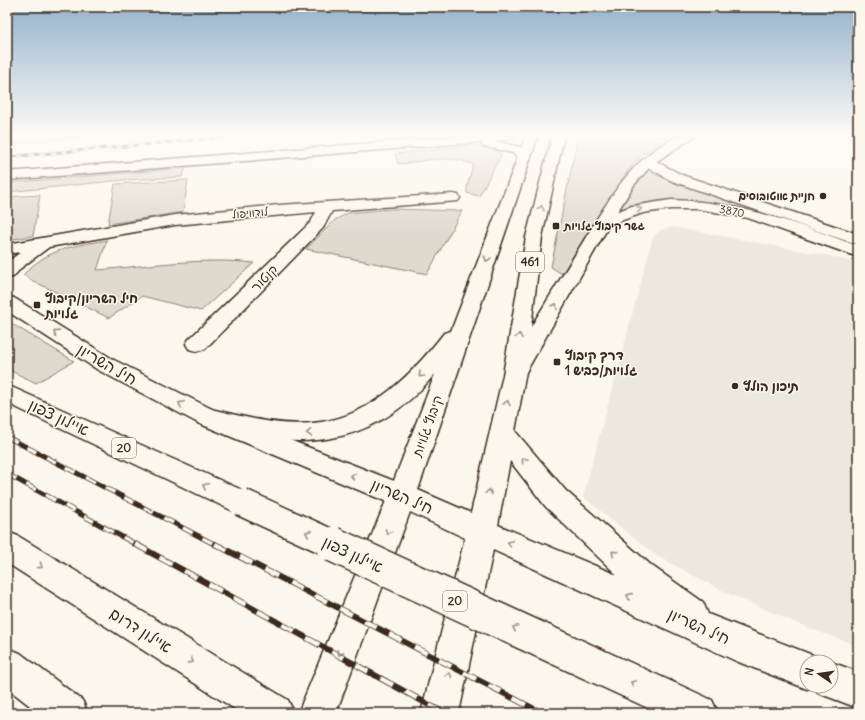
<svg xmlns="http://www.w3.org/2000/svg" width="865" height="720" font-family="Delius,'Playpen Sans Hebrew',sans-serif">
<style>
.built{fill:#ede8dd}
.green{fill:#dfd9ce;stroke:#8d8276}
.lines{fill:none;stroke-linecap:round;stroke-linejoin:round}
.minor-casing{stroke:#3b2a1e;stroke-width:3}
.tertiary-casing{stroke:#3b2a1e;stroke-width:3}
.secondary-casing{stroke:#3b2a1e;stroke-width:3}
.primary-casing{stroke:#3b2a1e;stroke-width:3}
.motorway-casing{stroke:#3b2a1e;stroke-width:3}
.minor{fill:#fbf7ec;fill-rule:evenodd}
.tertiary{fill:#fbf7ec;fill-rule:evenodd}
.secondary{fill:#fbf7ec;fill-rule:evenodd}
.primary{fill:#fbf7ec;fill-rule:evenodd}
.motorway{fill:#fbf7ec;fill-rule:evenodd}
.rail-far2-casing{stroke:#3b2a1e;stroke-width:3}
.rail-far1-casing{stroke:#3b2a1e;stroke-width:5}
.rail-casing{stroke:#3b2a1e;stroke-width:6}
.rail-far2{stroke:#fbf7ec;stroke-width:2;stroke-dasharray:5.5;stroke-linecap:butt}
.rail-far1{stroke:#fbf7ec;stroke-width:3.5;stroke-dasharray:11;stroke-linecap:butt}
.rail{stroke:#fbf7ec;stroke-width:4.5;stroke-dasharray:14;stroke-linecap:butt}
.motorway-bridge-far1-casing{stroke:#3b2a1e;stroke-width:30;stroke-linecap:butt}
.motorway-bridge-casing{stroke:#3b2a1e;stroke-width:37;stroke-linecap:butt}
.motorway-bridge-far1{stroke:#fbf7ec;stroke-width:27}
.motorway-bridge{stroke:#fbf7ec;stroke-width:34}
.oneway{stroke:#9b9085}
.poi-dot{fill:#3b2a1e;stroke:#fbf7ec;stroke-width:1.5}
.labels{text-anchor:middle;stroke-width:3;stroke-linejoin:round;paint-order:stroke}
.far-poi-label{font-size:11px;font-weight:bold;fill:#3b2a1e;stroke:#fbf7ec;text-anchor:end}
.far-street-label{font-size:11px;fill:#3b2a1e;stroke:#fbf7ec}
.shield{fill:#fbf7ec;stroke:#75685c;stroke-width:1}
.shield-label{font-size:12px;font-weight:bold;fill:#3b2a1e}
.street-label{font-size:13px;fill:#3b2a1e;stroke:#fbf7ec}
.poi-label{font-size:13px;font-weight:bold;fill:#3b2a1e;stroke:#fbf7ec;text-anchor:start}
.near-street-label{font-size:16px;fill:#3b2a1e;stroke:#fbf7ec}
</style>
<rect width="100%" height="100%" fill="#fbf7ec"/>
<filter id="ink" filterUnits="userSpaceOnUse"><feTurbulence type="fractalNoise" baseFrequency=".025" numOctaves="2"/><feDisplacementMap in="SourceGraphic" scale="8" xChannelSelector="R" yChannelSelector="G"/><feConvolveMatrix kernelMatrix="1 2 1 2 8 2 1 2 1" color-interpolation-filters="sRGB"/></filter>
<g filter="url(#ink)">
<path class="built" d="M673,227L830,256L858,264V646L806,627L727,593L657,556L583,497L653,237L660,230Z"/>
<path class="green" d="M59,136H94L7,144V141Z
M578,136H674L642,154L626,173L562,274L551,267Z
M475,145L495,148L501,155L479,196L467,193V187L473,165C452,153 421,162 398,164L395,154Z
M645,167L658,176L675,183L782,218L780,220C745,213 700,198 665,200C649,201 633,206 617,210Z
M186,168L182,177L123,180L7,192V183Z
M188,180L183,212L108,224L115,184Z
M40,195L33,236L7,240V197Z
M392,209L462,211L427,274L306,249L335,220L348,213Z
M107,240L97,270C148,266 202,257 254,263L201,311L142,296L109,318L33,281L23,275C48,248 74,246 107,240Z
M7,321L74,361L36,383L7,369Z"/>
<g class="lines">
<defs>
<path id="minor" d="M453,194L458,195L460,198L458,201L332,211L323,228L205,349L197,351L189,349L186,344L189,339L311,222L316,212L175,225L49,247L21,268L13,277L7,278V262L21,252L7,254V244L175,215L279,205Z"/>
<path id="tertiary" d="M671,200C738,201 795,223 858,246V257L748,218L698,209H671L643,213L603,227L597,225L595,222L597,219L632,206Z"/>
<path id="secondary" d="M7,296L14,298L114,360L216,411L412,488L416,496L412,504L402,508L392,504L198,423L98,370L7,311Z
M7,648L20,653L82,700L88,713H39L7,688Z"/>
<path id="primary" d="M526,136H538L418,490L471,513L503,375L526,237L552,136H564L542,237L531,327L597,219H609L611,222L526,372L515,431L566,491L652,566L703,602L708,614L820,658L821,662H807V686H814L807,689L736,661L493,550L459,713H421L465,538L410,512L336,713H298L388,496L435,374C368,454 291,451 198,423L195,417L198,411L207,408C244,417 283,428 321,422C373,415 413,373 444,333L451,331ZM510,461L546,507L617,575L498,525Z
M831,662L858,672V708L818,693L815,686H831Z"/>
<path id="motorway" d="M461,136H514L508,140L493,141L521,147L531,157L525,161L520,160L513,153L482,146L481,142L7,180V172Z
M679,136H695L657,161L659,163L682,175L858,234V245L672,181L649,168L634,185L609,225H597L595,222C619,184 637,155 679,136Z
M7,385L251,494L255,502L251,510L241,514L231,510L7,403Z
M7,532L18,536L288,700L294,713H241L7,563Z
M669,680L712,700L718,713L656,712L650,699L656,686Z"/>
</defs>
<use href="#minor" class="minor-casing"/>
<use href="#tertiary" class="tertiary-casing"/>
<use href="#secondary" class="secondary-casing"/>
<use href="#primary" class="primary-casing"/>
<use href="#motorway" class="motorway-casing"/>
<use href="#minor" class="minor"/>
<use href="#tertiary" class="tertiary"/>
<use href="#secondary" class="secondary"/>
<use href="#primary" class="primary"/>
<use href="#motorway" class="motorway"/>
<defs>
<path id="rail-far2" d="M7,157L236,136"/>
<path id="rail-far1" d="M7,437L216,545
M7,474L137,545"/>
<path id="rail" d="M135,544L444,713
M215,544L542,713"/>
</defs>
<use href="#rail-far2" class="rail-far2-casing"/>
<use href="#rail-far1" class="rail-far1-casing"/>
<use href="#rail" class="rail-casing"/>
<use href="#rail-far2" class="rail-far2"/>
<use href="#rail-far1" class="rail-far1"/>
<use href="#rail" class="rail"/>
<defs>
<path id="motorway-bridge-far1" d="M241,502L335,545"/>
<path id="motorway-bridge" d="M332,544L669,699"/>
</defs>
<use href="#motorway-bridge-far1" class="motorway-bridge-far1-casing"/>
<use href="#motorway-bridge" class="motorway-bridge-casing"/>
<use href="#motorway-bridge-far1" class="motorway-bridge-far1"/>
<use href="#motorway-bridge" class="motorway-bridge"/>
</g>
<defs><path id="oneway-chevron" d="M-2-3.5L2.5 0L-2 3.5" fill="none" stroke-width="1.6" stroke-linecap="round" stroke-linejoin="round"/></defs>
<g class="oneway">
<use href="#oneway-chevron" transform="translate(541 208) rotate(-77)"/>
<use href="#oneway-chevron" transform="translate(639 209) rotate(-13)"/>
<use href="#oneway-chevron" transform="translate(487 259) rotate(109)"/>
<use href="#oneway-chevron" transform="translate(555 306) rotate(-59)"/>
<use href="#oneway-chevron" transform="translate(56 333) rotate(-147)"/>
<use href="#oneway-chevron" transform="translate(519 336) rotate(-82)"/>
<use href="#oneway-chevron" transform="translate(421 375) rotate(135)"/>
<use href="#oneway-chevron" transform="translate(507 403) rotate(-77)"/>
<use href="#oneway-chevron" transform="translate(181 404) rotate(-154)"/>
<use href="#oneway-chevron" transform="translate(309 433) rotate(178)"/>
<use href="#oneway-chevron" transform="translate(524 460) rotate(-130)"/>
<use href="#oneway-chevron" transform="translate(353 476) rotate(-158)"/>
<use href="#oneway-chevron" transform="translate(205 486) rotate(-155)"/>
<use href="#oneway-chevron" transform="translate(489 492) rotate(-79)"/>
<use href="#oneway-chevron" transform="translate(388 532) rotate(111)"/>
<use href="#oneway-chevron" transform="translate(308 533) rotate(-155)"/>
<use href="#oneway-chevron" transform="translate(510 543) rotate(-156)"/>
<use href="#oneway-chevron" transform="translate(614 553) rotate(-138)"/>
<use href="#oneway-chevron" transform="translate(40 566) rotate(34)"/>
<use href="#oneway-chevron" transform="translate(629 596) rotate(-156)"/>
<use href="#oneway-chevron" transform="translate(515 628) rotate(-155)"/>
<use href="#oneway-chevron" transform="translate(340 653) rotate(111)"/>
<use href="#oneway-chevron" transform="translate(191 661) rotate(32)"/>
<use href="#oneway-chevron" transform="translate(449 675) rotate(-77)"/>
<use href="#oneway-chevron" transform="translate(633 683) rotate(-155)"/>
</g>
</g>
<linearGradient id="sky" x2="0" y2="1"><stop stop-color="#94b2cc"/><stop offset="0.57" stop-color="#fdfbf6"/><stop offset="1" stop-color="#fdfbf6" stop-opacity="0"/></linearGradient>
<rect width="865" height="237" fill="url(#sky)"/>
<g class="poi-dot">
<circle cx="823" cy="196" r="4"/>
<rect x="552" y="222" width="8" height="8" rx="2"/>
<rect x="33" y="301" width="8" height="8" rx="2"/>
<rect x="553" y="358" width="8" height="8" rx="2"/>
<circle cx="735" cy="386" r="4"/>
</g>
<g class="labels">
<g class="far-poi-label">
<text x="815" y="200">חניית אוטובוסים</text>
<text x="564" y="230" text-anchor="start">גשר קיבוץ גלויות</text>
</g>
<g class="far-street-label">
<text transform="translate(732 211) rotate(11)" y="4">3870</text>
<text transform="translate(250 213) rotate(-5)" y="4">לודוויפול</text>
</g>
<g class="shield">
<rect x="516" y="252" width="28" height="20" rx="3"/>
<rect x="112" y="438" width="24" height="20" rx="3"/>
<rect x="443" y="591" width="24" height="20" rx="3"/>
</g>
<g class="shield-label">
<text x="530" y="266">461</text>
<text x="124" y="452">20</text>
<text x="455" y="605">20</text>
</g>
<g class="street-label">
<text transform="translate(264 278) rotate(-45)" y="5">קנטור</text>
<text transform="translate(427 426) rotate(-70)" y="5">קיבוץ גלויות</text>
</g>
<g class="poi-label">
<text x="45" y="303">חיל השריון/קיבוץ<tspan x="45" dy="15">גלויות</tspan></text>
<text x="565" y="360">דרך קיבוץ<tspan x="565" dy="15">גלויות/כביש 1</tspan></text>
<text x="743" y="391">תיכון הולץ</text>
</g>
<g class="near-street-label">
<text transform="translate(107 364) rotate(30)" y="6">חיל השריון</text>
<text transform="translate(59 417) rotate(25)" y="6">איילון צפון</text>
<text transform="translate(402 496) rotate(23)" y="6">חיל השריון</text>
<text transform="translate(353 554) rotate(25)" y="6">איילון צפון</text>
<text transform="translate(699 626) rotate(24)" y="6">חיל השריון</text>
<text transform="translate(141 630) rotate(32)" y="6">איילון דרום</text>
</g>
</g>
<rect width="865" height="720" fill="none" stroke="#fbf7ec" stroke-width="24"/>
<rect x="12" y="12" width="841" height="696" fill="none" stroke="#3b2a1e" stroke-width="1.5" filter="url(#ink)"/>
<g transform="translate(819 674) rotate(283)"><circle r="19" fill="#fbf7ec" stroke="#aea59a"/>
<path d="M0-3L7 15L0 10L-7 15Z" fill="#3b2a1e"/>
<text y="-6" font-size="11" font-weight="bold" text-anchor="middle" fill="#3b2a1e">N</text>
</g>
</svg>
